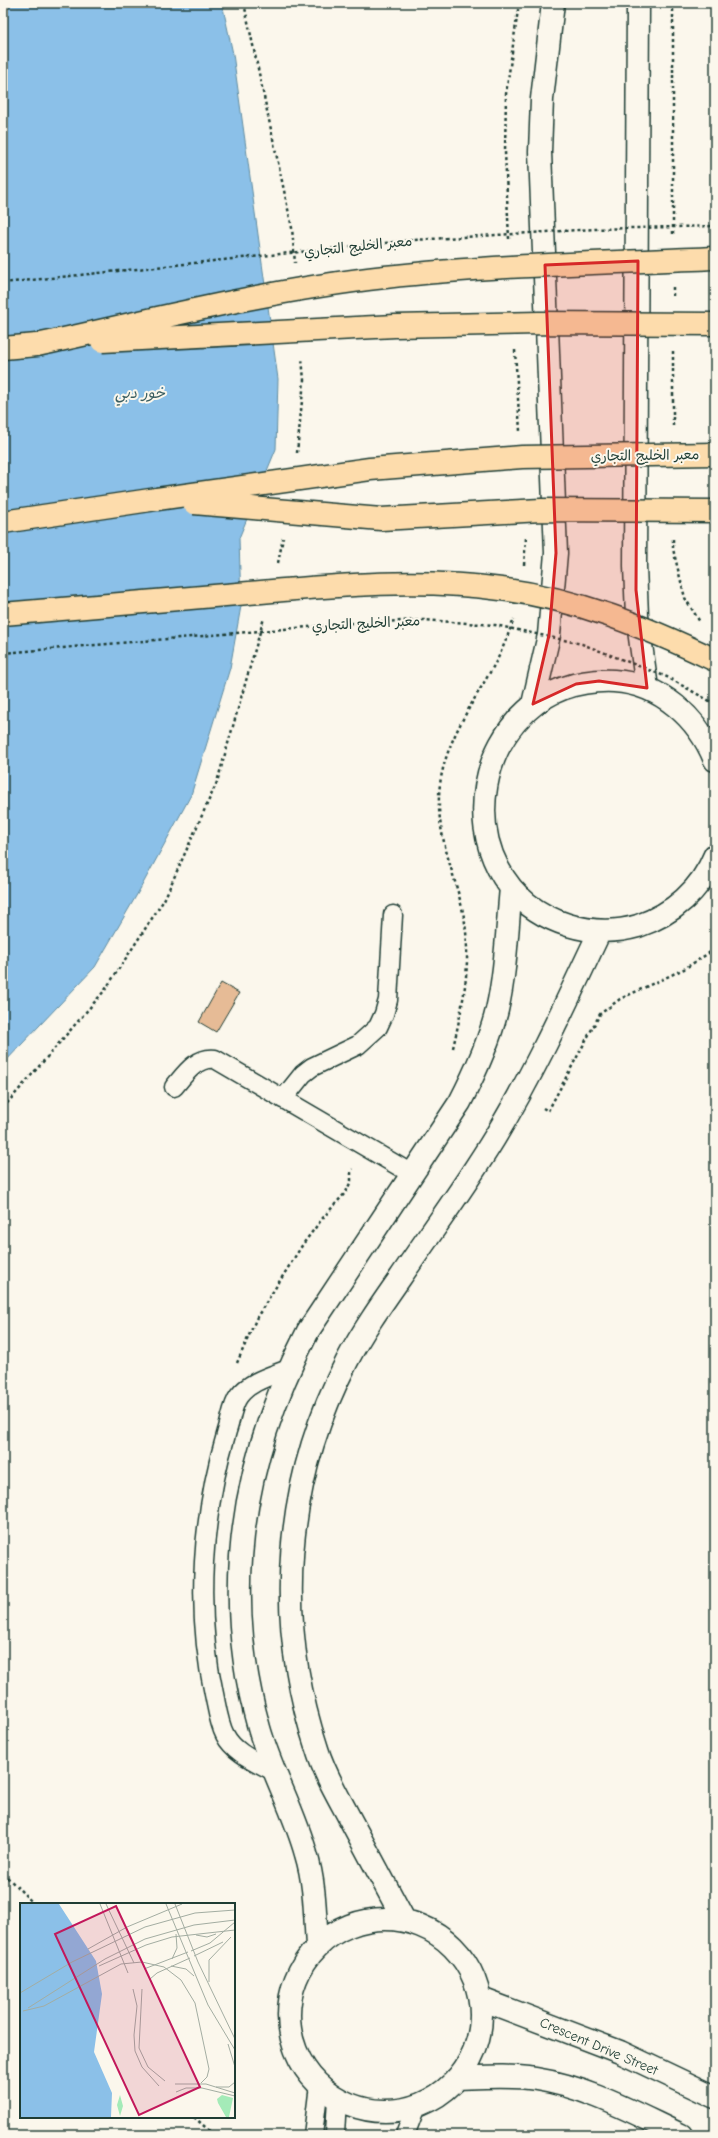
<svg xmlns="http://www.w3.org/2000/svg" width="718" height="2138" font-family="'Comic Neue','Playpen Sans Arabic',sans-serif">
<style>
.water{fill:#8bc0e8;stroke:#608ca0}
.building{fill:#e6bb96;stroke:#1f3d34}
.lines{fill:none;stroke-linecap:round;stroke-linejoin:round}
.service-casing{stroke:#1f3d34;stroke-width:21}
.tertiary-casing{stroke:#1f3d34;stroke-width:25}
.motorway-casing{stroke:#1f3d34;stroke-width:25}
.path{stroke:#1f3d34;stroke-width:2.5;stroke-dasharray:3 3;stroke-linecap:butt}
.service{stroke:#fbf7ec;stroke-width:18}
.tertiary{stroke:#fbf7ec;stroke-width:22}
.motorway{stroke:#fddcac;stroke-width:22}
.motorway-bridge-casing{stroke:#1f3d34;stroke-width:25;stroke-linecap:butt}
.path-bridge{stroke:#1f3d34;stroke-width:2.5;stroke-dasharray:3 3;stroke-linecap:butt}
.motorway-bridge{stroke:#fddcac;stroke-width:22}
.marked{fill:#d62828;fill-opacity:0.2;stroke:#d62828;stroke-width:3;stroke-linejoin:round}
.labels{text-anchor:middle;stroke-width:4;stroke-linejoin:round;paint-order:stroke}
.street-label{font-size:14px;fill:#1f3d34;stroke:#fbf7ec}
.water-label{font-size:15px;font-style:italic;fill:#3a5e61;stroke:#fbf7ec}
.inset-road{fill:none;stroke:#a3ada2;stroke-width:1}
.view{fill:#c2185b;fill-opacity:0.15;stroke:#c2185b;stroke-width:2}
.inset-edge{fill:none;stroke:#1f3d34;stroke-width:2}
</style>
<rect width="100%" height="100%" fill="#fbf7ec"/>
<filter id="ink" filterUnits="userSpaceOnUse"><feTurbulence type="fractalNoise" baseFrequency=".025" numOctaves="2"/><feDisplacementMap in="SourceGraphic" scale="8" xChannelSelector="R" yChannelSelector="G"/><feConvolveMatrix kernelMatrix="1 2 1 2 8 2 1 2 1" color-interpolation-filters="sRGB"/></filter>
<g filter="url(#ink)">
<path class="water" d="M3,3H222L233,54L278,379L276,449L239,538L241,606L230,668L191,795L139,891L95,967L3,1064Z"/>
<path class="building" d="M221,983L239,993L216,1032L199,1022Z"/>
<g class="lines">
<defs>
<path id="service" d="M174,1087C185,1074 196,1057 215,1059L412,1174
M283,1099L303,1074L312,1067L358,1045L378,1027L384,1014L388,1000L393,915
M273,1771C257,1762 234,1753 225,1735C219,1724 217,1708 214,1694C195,1608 202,1515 227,1431C231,1420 232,1405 239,1396C250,1381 271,1376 288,1369
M313,2135L319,2085
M335,2135L337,2098
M405,2135L416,2106"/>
<path id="tertiary" d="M638,3L635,566L637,616L647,688
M533,704L549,635L556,553L540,152L542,99L553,3
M715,760C698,718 661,684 614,681C469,675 434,883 568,925C591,932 614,933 638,926C673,914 701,890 715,855
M289 2015a96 96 0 1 1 192 0a96 96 0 1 1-192 0Z
M404,1920C386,1886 368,1852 350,1819C338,1796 324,1773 317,1749C274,1620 284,1482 347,1361C362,1332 381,1305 400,1278C432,1231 466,1185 495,1137C535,1071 567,1001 600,931
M317,1946C315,1915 315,1883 306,1854C294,1810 271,1771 259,1728C220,1590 243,1456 308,1331L460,1102C475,1073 489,1043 497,1010C506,971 507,929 511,888
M481,1999L620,2052L715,2097
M459,2078C484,2077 511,2075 536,2079C588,2087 634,2113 681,2135"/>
<path id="motorway" d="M3,348L37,345
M3,522L157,499"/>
</defs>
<use href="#service" class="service-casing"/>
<use href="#tertiary" class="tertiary-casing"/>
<use href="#motorway" class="motorway-casing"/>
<path class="path" d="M244,3L292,228L295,263
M673,3V234
M509,239L505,152L506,94L519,3
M673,287V298
M515,350L520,431
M673,351V428
M297,453L304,380L302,358
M673,539V549L685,598L700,622
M278,563L283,538
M524,565L526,538
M453,1048C463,1003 471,969 465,923C458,880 437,840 439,796C441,744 475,701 498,658C504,646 509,632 514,619
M3,1108L105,990L164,900L217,782L264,618
M543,1108L548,1111L600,1014L620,999L684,969L715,949
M237,1363L257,1317L303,1244L322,1219L346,1192L351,1181V1173L353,1169
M3,1873L34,1904
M194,2117L214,2135"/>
<use href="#service" class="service"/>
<use href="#tertiary" class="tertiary"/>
<use href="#motorway" class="motorway"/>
<defs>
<path id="motorway-bridge" d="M102,341L395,326L539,323L715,324
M37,345C152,320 268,290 385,277C494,265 605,263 715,258
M157,499L370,469L522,457L715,454
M194,503L381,519L541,510L715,511
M3,614C89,607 175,599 261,592C341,585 421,578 501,589C578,599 646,627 715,660"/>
</defs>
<use href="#motorway-bridge" class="motorway-bridge-casing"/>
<path class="path-bridge" d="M3,283L414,240L595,229L715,226
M3,653L354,623L424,620L495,625L582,644L667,677L715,704"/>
<use href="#motorway-bridge" class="motorway-bridge"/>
</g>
</g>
<path class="marked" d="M638,261L636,590L647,688L599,681L576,684L533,704L549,635L556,553L545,265Z"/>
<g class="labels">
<g class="street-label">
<text transform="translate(358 246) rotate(-6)" y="5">معبر الخليج التجاري</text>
<text transform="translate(645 455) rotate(-1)" y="5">معبر الخليج التجاري</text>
<text transform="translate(366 623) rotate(-3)" y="5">معبر الخليج التجاري</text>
<text transform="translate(599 2046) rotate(23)" y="5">Crescent Drive Street</text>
</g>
<g class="water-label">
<text x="140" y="398">خور دبي</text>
</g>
</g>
<g transform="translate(20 1903)">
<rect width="215" height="215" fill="#fbf7ec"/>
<path d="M100,192L103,203L100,213L97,202ZM202,192L213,195L209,214H206L198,200L197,196Z" fill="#a4ebb8"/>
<path d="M0,1H39L76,58L82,91L74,149L92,190L91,214H0Z" fill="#8bc0e8"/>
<path class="inset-road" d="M80,1L108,70M86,1L114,60M146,1L188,102L215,147M155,1L178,59L215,136M176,32L187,34L196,31M68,46L107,24L162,1M171,48L190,40L215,19M174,53L203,39M152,56L157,45L156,31M79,63L126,42L152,34L215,27M151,63L166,66L174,73M124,66L168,49M130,76L137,70L170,55M189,79V57L211,34M113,86L117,103L114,132L115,148L122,164L139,183M122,86L119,145L128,164L145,178M0,90L52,59L125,24L175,10L215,7M8,105L85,56L125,36L174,22L215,17M3,108L24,103L101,61L122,59L144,64L161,77L175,100L189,166L187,174L181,180M208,141L215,164M155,181H186L215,190M196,184H209L215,179M156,189L166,185H182L215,193"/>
<path class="view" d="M96,3L180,184L119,212L35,31Z"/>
<rect width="215" height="215" class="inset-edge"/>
</g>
<rect width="718" height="2138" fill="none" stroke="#fbf7ec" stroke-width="16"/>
<rect x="8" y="8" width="702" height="2122" fill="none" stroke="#1f3d34" stroke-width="1.5" filter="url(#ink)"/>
</svg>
